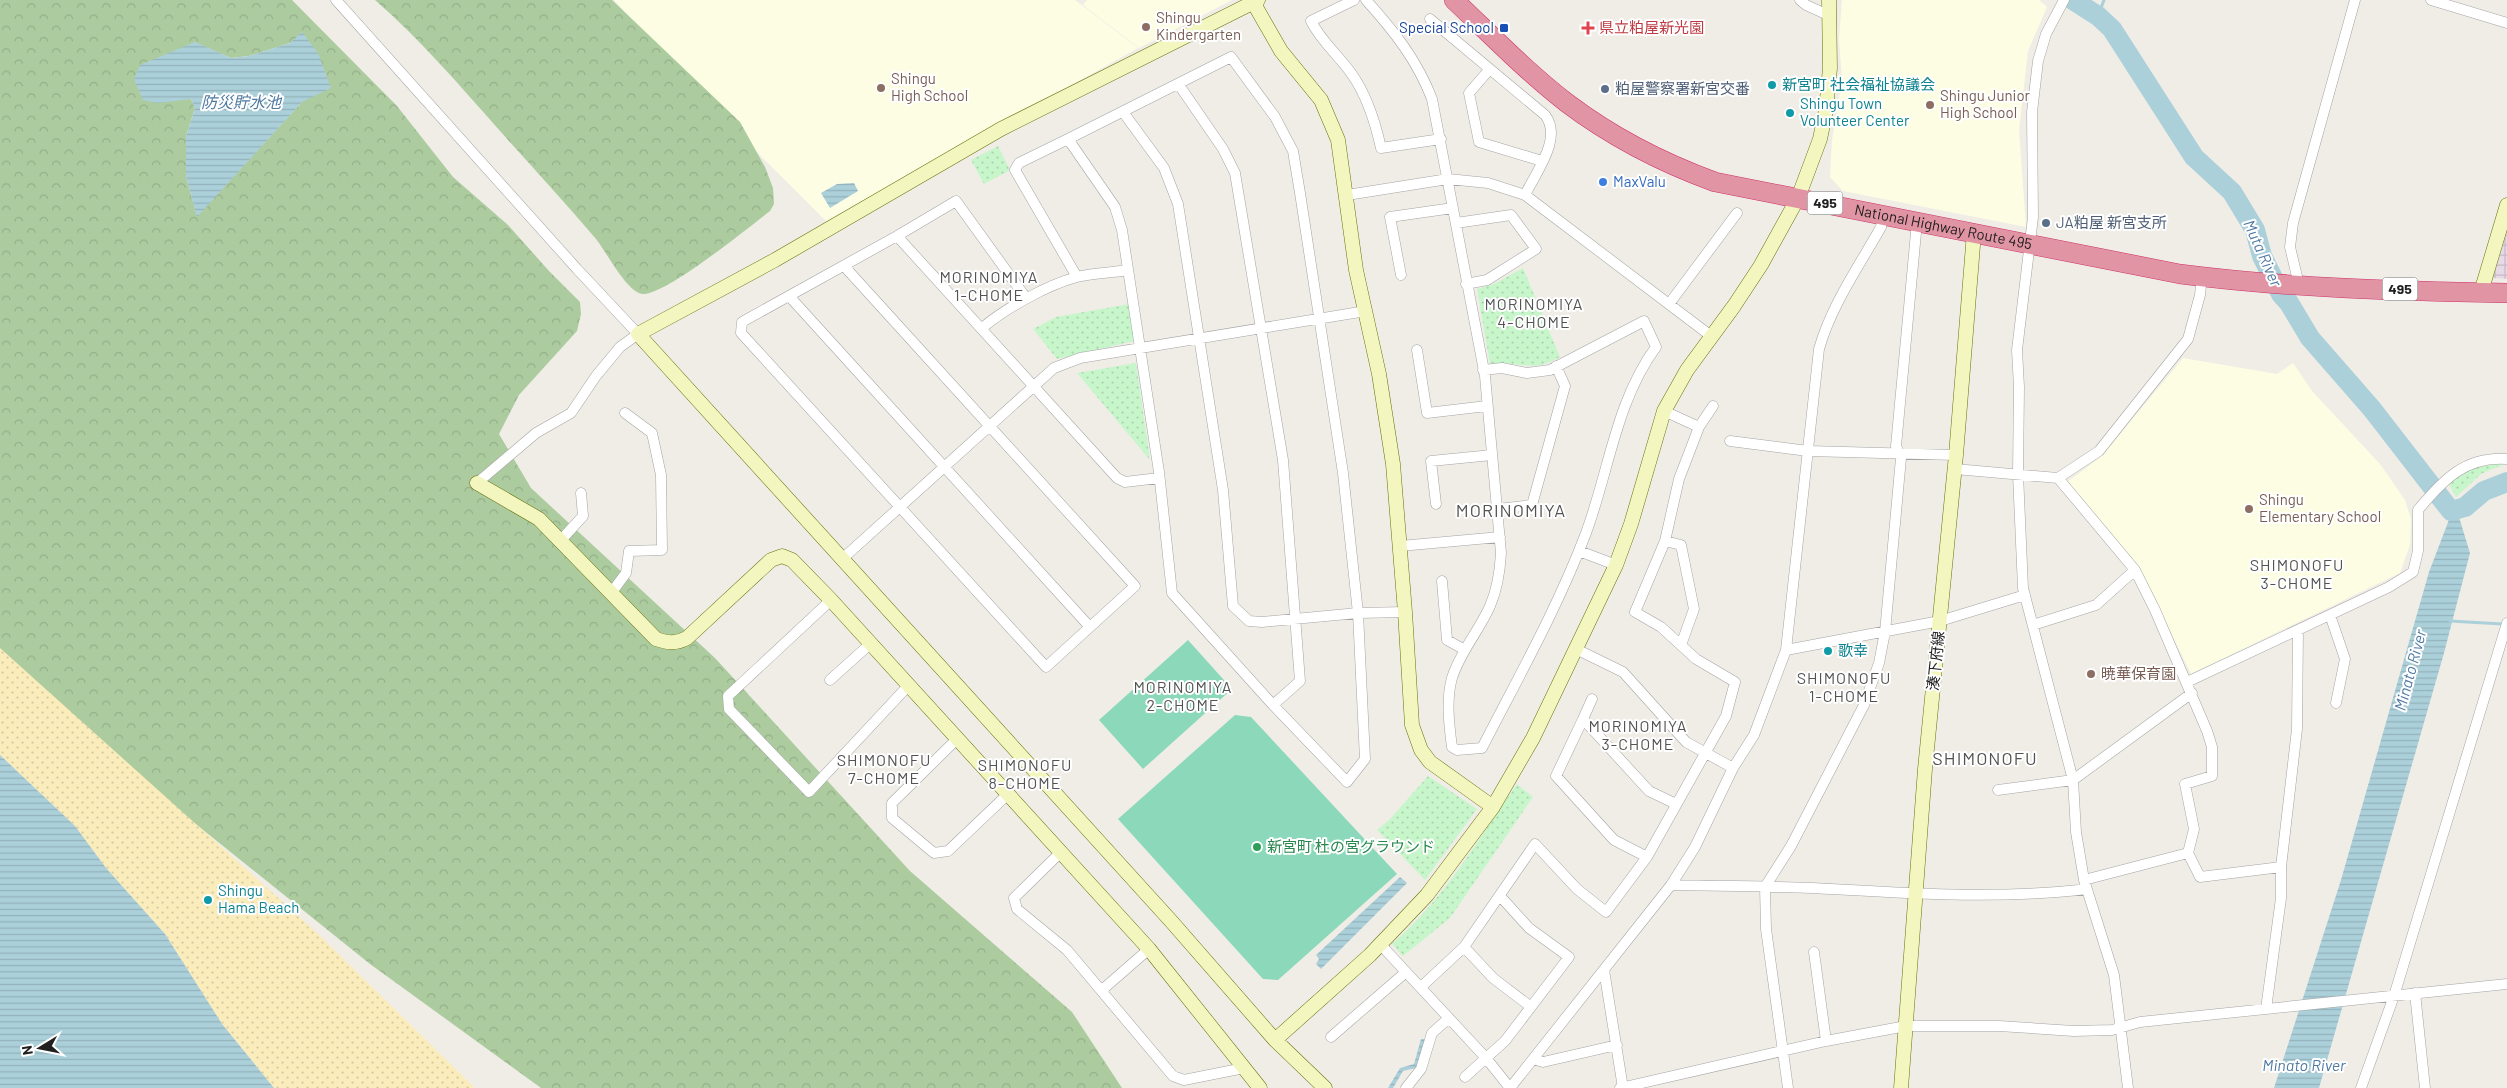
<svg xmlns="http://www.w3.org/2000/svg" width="2507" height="1088" font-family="Barlow,'Noto Sans JP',sans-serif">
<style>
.industrial{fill:url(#industrial-grid)}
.education{fill:#fdfde3}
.forest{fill:url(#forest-crowns);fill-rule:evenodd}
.sand{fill:url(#sand-dots)}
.park{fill:url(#park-dots)}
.pitch{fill:#8bd9ba}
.water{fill:url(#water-rules)}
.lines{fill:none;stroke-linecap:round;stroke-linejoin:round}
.stream{stroke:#abd0da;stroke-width:3}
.river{stroke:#abd0da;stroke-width:20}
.street-casing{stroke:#a4a4a4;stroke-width:11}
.secondary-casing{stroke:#67710d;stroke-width:15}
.highway-casing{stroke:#cf326a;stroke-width:20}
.street{stroke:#fff;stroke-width:10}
.secondary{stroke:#f3f6bf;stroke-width:14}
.highway{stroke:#e194a4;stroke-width:19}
.education-dot{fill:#8d6e63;stroke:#fff;stroke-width:2}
.transit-dot{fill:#1a4fb4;stroke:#fff;stroke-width:2}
.health-dot{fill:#e0444e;stroke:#fff;stroke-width:2}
.culture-dot{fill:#0f9aa8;stroke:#fff;stroke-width:2}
.service-dot{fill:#5c6f8a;stroke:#fff;stroke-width:2}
.shop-dot{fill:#3f7fe0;stroke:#fff;stroke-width:2}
.leisure-dot{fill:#2e9e5b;stroke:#fff;stroke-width:2}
.labels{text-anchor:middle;stroke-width:4;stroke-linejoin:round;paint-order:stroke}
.shield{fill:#fff;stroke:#636363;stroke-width:1}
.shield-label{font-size:14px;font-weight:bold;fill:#202020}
.education-label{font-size:15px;fill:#785e54;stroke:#fff;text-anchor:start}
.transit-label{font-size:15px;fill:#164399;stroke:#fff;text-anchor:end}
.health-label{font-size:15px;fill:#be3a42;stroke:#fff;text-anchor:start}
.culture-label{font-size:15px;fill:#0d838f;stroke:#fff;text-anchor:start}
.service-label{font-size:15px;fill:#4e5e75;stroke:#fff;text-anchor:start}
.shop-label{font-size:15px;fill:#366cbe;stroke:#fff;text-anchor:start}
.street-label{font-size:15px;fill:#202020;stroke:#fff}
.leisure-label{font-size:15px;fill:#27864d;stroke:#fff;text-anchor:start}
.water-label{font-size:16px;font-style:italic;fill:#4f7aa2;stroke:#fff}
.neighbourhood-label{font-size:16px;letter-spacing:1px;fill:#535353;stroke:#fff}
.quarter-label{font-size:18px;letter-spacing:1px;fill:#535353;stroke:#fff}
</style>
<defs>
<pattern id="industrial-grid" width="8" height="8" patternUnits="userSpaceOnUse" patternTransform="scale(1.25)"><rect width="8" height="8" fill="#e8d9e6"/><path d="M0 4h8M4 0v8" fill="none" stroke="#c7bac5"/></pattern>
<pattern id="forest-crowns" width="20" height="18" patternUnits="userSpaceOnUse" patternTransform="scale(1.25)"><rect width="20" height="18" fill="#accc9f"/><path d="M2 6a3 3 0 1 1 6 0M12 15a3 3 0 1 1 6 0" fill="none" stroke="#94af89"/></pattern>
<pattern id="sand-dots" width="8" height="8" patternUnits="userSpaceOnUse" patternTransform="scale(1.25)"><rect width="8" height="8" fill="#faecbb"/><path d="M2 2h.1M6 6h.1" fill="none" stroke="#d6caa0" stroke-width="1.8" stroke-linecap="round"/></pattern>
<pattern id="park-dots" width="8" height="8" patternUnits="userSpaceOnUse" patternTransform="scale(1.25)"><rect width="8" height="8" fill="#c8f6cb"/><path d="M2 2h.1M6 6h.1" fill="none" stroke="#acd3ae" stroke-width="1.8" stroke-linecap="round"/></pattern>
<pattern id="water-rules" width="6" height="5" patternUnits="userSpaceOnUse" patternTransform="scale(1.25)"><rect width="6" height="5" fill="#abd0da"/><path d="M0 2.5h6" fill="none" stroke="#93b2bb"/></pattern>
</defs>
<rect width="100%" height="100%" fill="#f0ede7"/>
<path class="industrial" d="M2507,231V279L2493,278Z"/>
<path class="education" d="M614,0H1075L1138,48L826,221L732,127Z
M1087,0H1232L1139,48L1083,5Z
M1842,0H2039L2047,7L2028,51L2019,130L2026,227L1843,191L1830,177L1832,140L1842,80L1839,39Z
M2183,358L2277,374L2293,363L2312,391L2380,464L2405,500L2411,519L2410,545L2400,573L2191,674L2138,565L2067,482L2101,457Z"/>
<path class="forest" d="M0,0H292L397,106L453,177L508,225L549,271L580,302L581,314L577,331L519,395L499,434L531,488L715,658L910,871L1072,1012L1122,1088H541L370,964L146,784L0,649ZM194,42L231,58L249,56L290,43L302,102L197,216L186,176V136L195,108L191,99Z
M375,0H612L740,122L765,167L773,188L774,204L770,211C748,228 668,293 644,294C628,295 606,251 596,239C565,202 532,167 500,131C460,86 421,40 375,0Z"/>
<path class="sand" d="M0,648L316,932L475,1088H274L222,1024L165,934L106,868L75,826L0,755Z"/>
<path class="park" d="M998,146L1010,170L984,184L971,160Z
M1523,268L1560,357C1532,374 1518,360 1490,364L1477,289L1494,284Z
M1129,304L1134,341L1057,359L1033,329L1056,317Z
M1136,363L1150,460L1077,373Z
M2507,463L2481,474L2456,497L2447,481L2474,464Z
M1428,776L1477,809L1425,880L1377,830L1390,819Z
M1517,784L1533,797L1450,918L1403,956L1392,944C1445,898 1477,841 1517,784Z"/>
<path class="pitch" d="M1188,640L1232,689L1143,769L1099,720Z
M1235,715L1251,717L1397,874L1278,980L1263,979L1118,819Z"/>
<path class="water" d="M302,32L318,53L331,88L302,102L197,217L186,176V136L195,108L191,99L157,103L143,100L134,79L140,65L195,42L231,58L249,56L290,43Z
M854,183L858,191L830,208L821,193L837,184Z
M2455,504L2470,553L2444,653L2319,1088H2274L2341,880L2429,572Z
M0,755L75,826L106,868L165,934L222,1024L274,1088H0Z
M1400,877L1407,883L1321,969L1316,964L1319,959L1316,955Z
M1421,1039H1425L1416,1068L1403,1071L1393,1088H1388L1400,1068L1414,1064Z"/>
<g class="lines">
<path class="stream" d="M2098,16L2104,0
M2450,621L2502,624"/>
<path class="river" d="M2073,0L2098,16L2112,29L2194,157L2232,192L2255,230L2262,256L2281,294L2289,303L2310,338L2372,409L2451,511
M2451,511L2465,507L2484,491L2507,482"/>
<defs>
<path id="street" d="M336,0L577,269L638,334L620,347L596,376L571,413L536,433L477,483
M1354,0L1311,21C1321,41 1338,55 1351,73C1367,95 1375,121 1381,148L1441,139
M1366,0C1394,31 1417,60 1432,99L1485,376L1501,553C1500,571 1497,590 1490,606C1479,631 1460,652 1452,678C1446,699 1449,725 1452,747L1457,750L1482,748C1518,678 1558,607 1586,533C1609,471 1616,401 1656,347L1644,321L1550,370L1527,373L1502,368L1483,370
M1800,0L1806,5L1828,15
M2064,0L2046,34L2038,61L2032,112L2033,217L2017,350L2019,387L2018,474L2023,588L2073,780L2076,832L2084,880L2114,975L2128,1088
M2431,0L2507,23
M1430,19L1545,115C1563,138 1536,172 1525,195
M1231,57L1275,117L1293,151L1300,193L1343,473L1358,613L1365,759L1347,782L1273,705L1172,593L1159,472L1122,230L1115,207L1068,139Z
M1489,70L1469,93L1479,142L1542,161
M1179,85L1223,149L1235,173L1283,460L1300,681L1273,705
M1123,112L1164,168L1178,204L1223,490L1233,606L1249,621L1262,622L1358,613L1405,612
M1068,139L1019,163L1015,170L1077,277
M1347,195L1448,179L1488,183L1525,195L1711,336
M1456,223L1511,215L1536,249L1487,280L1466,284
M897,236L1117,478L1125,482L1159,478
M844,266L1135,586L1046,667L741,333L742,322L897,236L956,201L1026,298
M1401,275L1390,217L1453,208
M2299,285L2290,247L2293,223L2355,0
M789,296L1089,626
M1669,304L1737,213
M982,328C1006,308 1047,285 1077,277C1093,273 1111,273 1127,270
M1417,350L1427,413L1487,406
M1699,427L1713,406
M1730,441L1808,451L1956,455
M1955,469L2058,478L2099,451L2188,339L2200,295L2202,276
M2058,478L2135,570L2155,610L2207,731L2212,747V776L2185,784L2194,829L2188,853L2084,880
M1436,504L1431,461L1492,455
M1498,509L1532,505L1565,386L1556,366
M561,540L583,516L581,493
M1665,541L1681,545L1694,609L1681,645
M1400,546L1500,537
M1579,551L1616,565
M841,560L1054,368L1080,358L1366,311
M1442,581L1447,640L1465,650
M612,592L626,573L629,551L662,550L661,475L652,433L625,413
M831,600L728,696L729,709L809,792L908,686
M2330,615L2345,659L2336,703
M2033,625L2096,605L2135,570
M1576,649L1623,672L1686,742L1733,768
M1786,650L1940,621L2025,595
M830,680L870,644
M2187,682L2389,587L2413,572L2418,551V510C2443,480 2465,456 2507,459
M1583,719L1592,699
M957,739L892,803V818L934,853L948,851L1008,794
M1998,790L2073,780L2192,693
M1061,852L1014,898L1017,909L1067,950L1173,1076L1184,1080L1244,1068
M2188,853L2200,877L2281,867
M1647,857L1614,840L1556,776L1583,719L1649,791L1676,804
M1671,885C1718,886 1765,886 1812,888C1904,893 1995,900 2087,889
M1380,944L1486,1058L1505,1041L1569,957L1529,928L1500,896
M1464,947L1493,978L1531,1007
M1814,952L1826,1041
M1604,970L1623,1088
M1421,987L1464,947L1535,844L1577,889L1606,912L1647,857L1726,716L1735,682L1696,659L1661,627L1635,612L1665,541L1679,479L1699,427L1664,411
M1102,990L1149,949
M2415,993L2425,1088
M2266,1009L2281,898V867L2297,729L2298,630
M1331,1037L1406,972
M1533,1059L1543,1062L1617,1045
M1465,1077L1486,1058L1510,1088
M1406,1088L1421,1069L1432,1033L1449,1018
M1510,1088L1671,885L1695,847L1733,768L1754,735L1786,650L1819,349C1831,306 1859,266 1881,227L1883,216
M1620,1088L1826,1041L1906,1026H1999L2074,1031L2112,1030L2140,1022L2507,984
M1788,1088L1766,929L1765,887L1791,846L1864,705L1879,663L1885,632L1901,458L1896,446L1917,222
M2361,1088L2394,996L2507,623"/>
<path id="secondary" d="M1258,0L1001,129L775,260L638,334L1171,921L1275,1040L1325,1088
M1253,2L1281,51L1321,100L1338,140L1356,270L1379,374L1393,464L1405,612L1412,725L1421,750L1430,762L1493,807
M2481,292L2507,205
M477,483L539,519L656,639C668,643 676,644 687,638L771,560L782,556L792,560L831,600L1149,949L1260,1088
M1275,1040L1370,955L1427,895L1493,807L1533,738L1616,565L1631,524L1664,411L1687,370L1734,306L1761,265L1798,198L1820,139L1826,110L1830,68L1829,0
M1901,1088L1925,769L1956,455L1974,233"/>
<g id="highway">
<path id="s1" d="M1454,0C1491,35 1527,72 1567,103C1612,137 1663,163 1715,182L2180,274C2288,288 2398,291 2507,293"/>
</g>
</defs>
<use href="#street" class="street-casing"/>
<use href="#secondary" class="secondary-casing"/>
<use href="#highway" class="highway-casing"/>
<use href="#street" class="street"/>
<use href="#secondary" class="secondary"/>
<use href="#highway" class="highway"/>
</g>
<g class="education-dot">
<circle cx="1146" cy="27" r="5"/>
<circle cx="881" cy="88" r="5"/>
<circle cx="1930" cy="105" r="5"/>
<circle cx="2249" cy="509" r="5"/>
<circle cx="2091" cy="674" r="5"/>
</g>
<rect class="transit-dot" x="1499" y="23" width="10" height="10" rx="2.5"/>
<path class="health-dot" d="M1585.5 20.5h5v5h5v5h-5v5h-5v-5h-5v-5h5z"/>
<g class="culture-dot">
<circle cx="1772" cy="85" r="5"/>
<circle cx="1790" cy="113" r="5"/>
<circle cx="1828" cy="651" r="5"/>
<circle cx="208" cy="900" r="5"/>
</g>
<g class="service-dot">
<circle cx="1605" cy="89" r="5"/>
<circle cx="2046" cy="223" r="5"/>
</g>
<circle class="shop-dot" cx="1603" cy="182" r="5"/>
<circle class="leisure-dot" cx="1257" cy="847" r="5"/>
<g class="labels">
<g class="shield">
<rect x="1807.5" y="191.5" width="35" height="23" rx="4"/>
<rect x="2382.5" y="277.5" width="35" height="23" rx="4"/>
</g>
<g class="shield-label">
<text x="1825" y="208">495</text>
<text x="2400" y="294">495</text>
</g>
<g class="education-label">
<text x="1156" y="23">Shingu<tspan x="1156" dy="17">Kindergarten</tspan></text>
<text x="891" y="84">Shingu<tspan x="891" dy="17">High School</tspan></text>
<text x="1940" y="101">Shingu Junior<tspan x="1940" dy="17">High School</tspan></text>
<text x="2259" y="505">Shingu<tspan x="2259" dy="17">Elementary School</tspan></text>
<text x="2101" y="679">暁華保育園</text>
</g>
<g class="transit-label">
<text x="1494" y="33">Special School</text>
</g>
<g class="health-label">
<text x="1599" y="33">県立粕屋新光園</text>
</g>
<g class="culture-label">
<text x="1782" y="90">新宮町 社会福祉協議会</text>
<text x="1800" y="109">Shingu Town<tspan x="1800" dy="17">Volunteer Center</tspan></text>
<text x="1838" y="656">歌幸</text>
<text x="218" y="896">Shingu<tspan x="218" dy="17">Hama Beach</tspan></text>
</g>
<g class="service-label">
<text x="1615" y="94">粕屋警察署新宮交番</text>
<text x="2056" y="228">JA粕屋 新宮支所</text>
</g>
<g class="shop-label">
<text x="1613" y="187">MaxValu</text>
</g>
<g class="street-label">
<text dy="5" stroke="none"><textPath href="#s1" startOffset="554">National Highway Route 495</textPath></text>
<text transform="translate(1936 661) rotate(-84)" y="5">湊下府線</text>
</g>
<g class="leisure-label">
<text x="1267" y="852">新宮町 杜の宮グラウンド</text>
</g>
<g class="water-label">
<text x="241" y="108">防災貯水池</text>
<text transform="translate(2263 253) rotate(66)" y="6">Muta River</text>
<text transform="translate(2410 670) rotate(-75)" y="6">Minato River</text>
<text x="2304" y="1071">Minato River</text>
</g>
<g class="neighbourhood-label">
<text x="989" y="283">MORINOMIYA<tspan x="989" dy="18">1-CHOME</tspan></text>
<text x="1534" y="310">MORINOMIYA<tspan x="1534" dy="18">4-CHOME</tspan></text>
<text x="2297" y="571">SHIMONOFU<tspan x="2297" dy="18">3-CHOME</tspan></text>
<text x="1844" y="684">SHIMONOFU<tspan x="1844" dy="18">1-CHOME</tspan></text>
<text x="1183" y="693">MORINOMIYA<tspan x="1183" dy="18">2-CHOME</tspan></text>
<text x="1638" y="732">MORINOMIYA<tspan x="1638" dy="18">3-CHOME</tspan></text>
<text x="884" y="766">SHIMONOFU<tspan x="884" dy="18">7-CHOME</tspan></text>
<text x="1025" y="771">SHIMONOFU<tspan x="1025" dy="18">8-CHOME</tspan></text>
</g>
<g class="quarter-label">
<text x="1511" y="517">MORINOMIYA</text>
<text x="1985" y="765">SHIMONOFU</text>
</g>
</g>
<g transform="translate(40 1048) rotate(260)" stroke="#ffffff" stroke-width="4" paint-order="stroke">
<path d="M0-4L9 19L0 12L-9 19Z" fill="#202020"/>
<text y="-8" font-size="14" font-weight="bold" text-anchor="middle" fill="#202020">N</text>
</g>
</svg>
